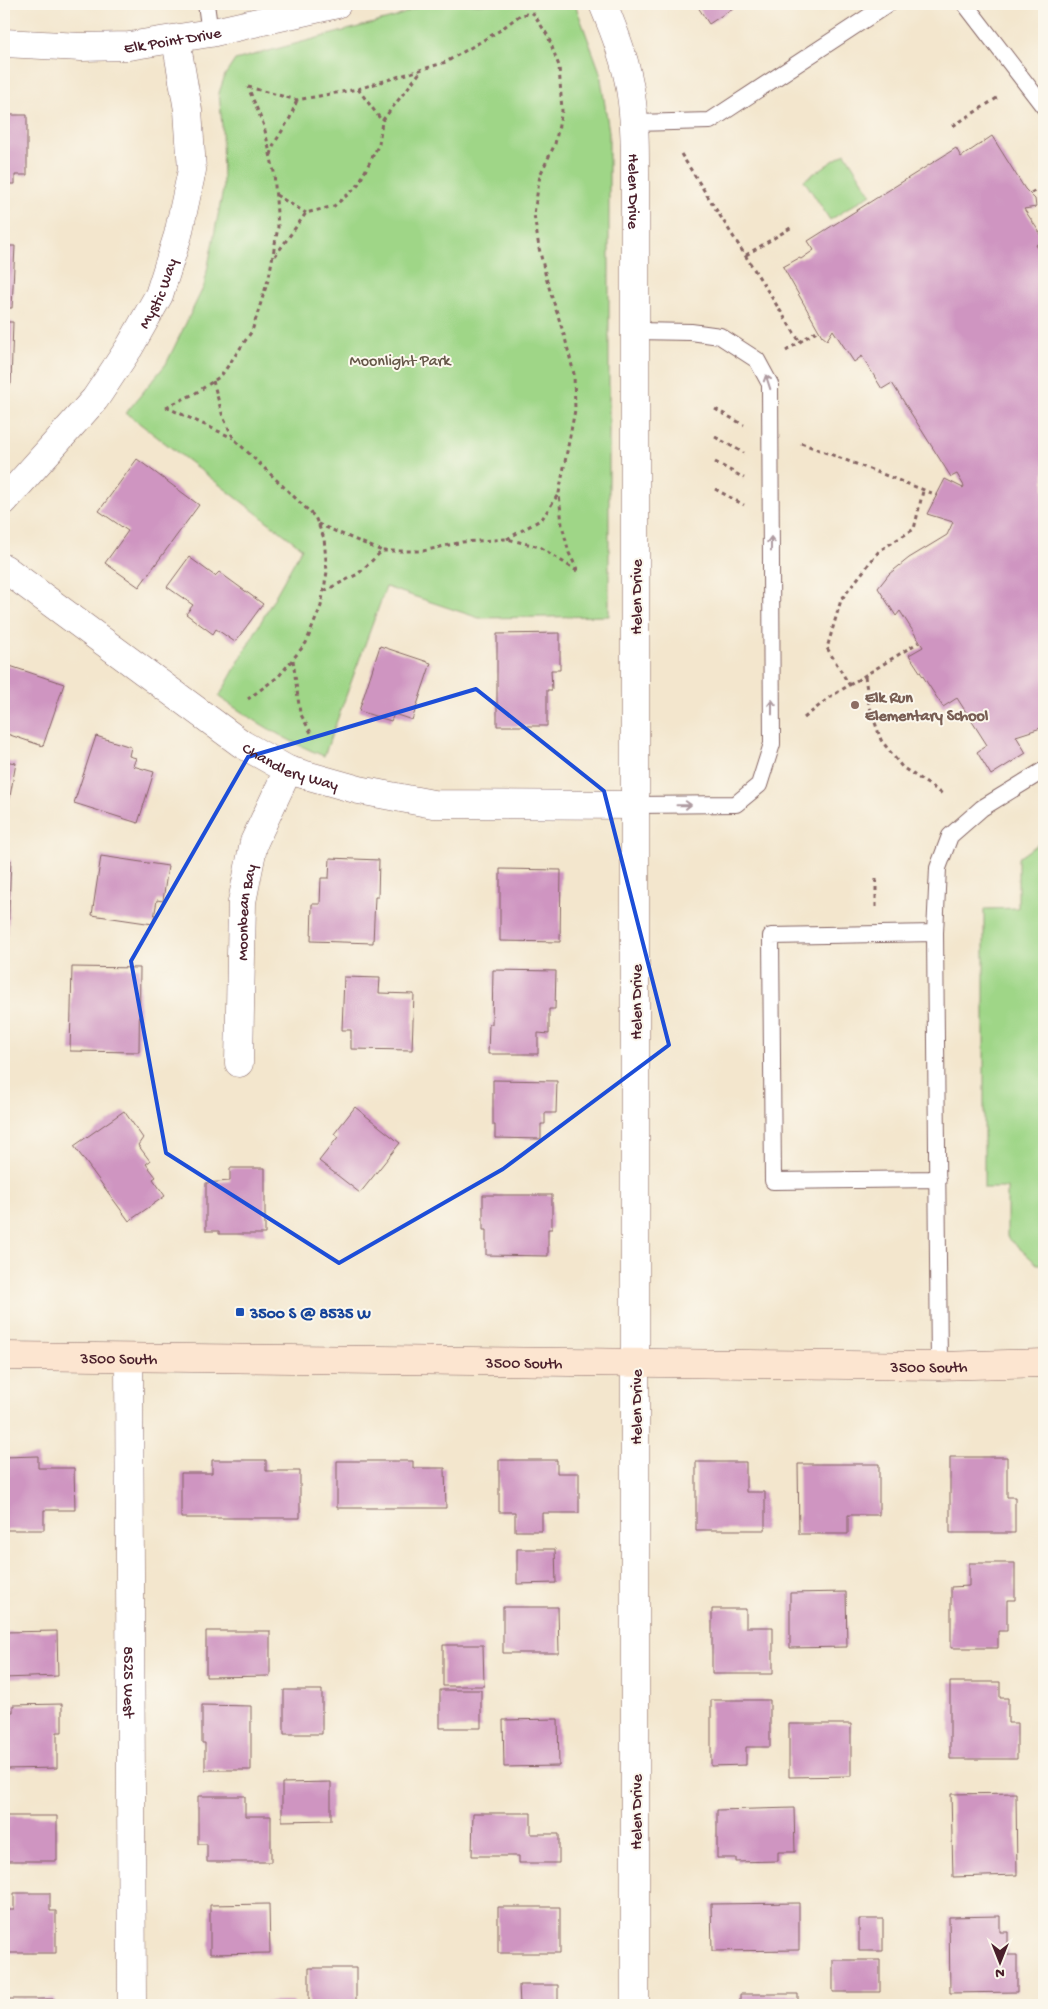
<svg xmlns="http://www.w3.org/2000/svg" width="1048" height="2009" font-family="'Gochi Hand',sans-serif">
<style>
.green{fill:#9fd687;stroke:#747a59}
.building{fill:#cf95c1}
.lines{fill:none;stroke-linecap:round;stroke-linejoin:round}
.lane-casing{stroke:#856564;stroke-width:18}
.street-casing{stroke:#856564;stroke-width:29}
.secondary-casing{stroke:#856564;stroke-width:29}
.path{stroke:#856564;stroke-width:3;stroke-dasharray:4 4;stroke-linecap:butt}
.lane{stroke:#fff;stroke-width:16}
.street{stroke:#fff;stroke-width:28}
.secondary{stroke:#fce5d0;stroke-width:28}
.oneway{stroke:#ae9aa0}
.marked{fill:none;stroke:#1d4ed8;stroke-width:4;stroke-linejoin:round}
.education-dot{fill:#8d6e63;stroke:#fbf7ec;stroke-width:2}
.transit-dot{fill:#1a4fb4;stroke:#fbf7ec;stroke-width:2}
.labels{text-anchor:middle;stroke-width:4;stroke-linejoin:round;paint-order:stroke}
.street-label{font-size:16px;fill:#4a1f2b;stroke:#fbf7ec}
.park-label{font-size:16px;fill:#645647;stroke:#fbf7ec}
.education-label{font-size:16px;font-weight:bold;fill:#785e54;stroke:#fbf7ec;text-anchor:start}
.transit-label{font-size:16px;font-weight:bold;fill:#164399;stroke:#fbf7ec;text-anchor:start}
</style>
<rect width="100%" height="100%" fill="#fbf7ec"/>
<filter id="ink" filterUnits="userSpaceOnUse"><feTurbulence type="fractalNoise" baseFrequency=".02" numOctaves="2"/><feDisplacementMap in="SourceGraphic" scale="10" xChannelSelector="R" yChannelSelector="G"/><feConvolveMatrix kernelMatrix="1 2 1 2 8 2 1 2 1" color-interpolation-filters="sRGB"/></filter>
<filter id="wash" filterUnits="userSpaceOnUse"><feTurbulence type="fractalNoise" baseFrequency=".0096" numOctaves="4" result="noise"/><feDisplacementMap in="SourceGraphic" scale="20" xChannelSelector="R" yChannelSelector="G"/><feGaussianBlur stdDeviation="1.12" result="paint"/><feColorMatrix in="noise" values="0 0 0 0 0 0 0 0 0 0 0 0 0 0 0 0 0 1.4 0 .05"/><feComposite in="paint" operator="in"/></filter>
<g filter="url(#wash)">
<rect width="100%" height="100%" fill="#f3e6cd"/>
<path class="green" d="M425,4H575L600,72L609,132V616L479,618L386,587L324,756C286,741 253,720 219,697L302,548L126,413L166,364L204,286L223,190L222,126L219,93L225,75L235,60L396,17Z
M845,153L871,194L830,220L804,180Z
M1044,840V1264H1037L1007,1237V1188H984V909L1018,908V858Z"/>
<g id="blocks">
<path class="building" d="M696,4H739L709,24Z
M4,115H27V175H15V184H4Z
M992,136L1025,189L1035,199L1036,207L1024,209L1044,239L1036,245L1044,258V727L1016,736L1026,753L991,775L977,752L987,745L957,698L943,707L909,655L923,647L900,611L896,616L878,588L889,574L909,558L947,535L953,522L927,514L945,479L963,488L964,486L957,474L951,477L892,383L882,389L862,356L854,362L833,330L827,340L822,336L783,267L799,258L801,259L814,250L808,241L956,148L961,157Z
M4,246H15L12,308H4Z
M4,322H13L11,384H4Z
M137,459L199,505L139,587L105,563L128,531L99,511Z
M189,557L215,576L219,572L263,604L235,642L216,629L213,634L186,614L193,605L167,587Z
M560,633V670H551L552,690H547V726H497V634Z
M380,646L431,663L412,720L394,714L391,721L359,711Z
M4,664L64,684L43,746L4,733Z
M96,736L131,747L129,756L136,758L133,766L154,772L138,823L74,803Z
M4,761L16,763L5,824H4Z
M101,856L168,866L163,901L157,900L153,924L92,915Z
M330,858L379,860L378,897H375L373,943L311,941L312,904H320L321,878H329Z
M4,860H11L8,934H4Z
M500,869L561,870L560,942L500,941Z
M72,967L140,968L139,1052L70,1051Z
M493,970L556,971L555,1009H549V1034L538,1033V1054H488L489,1024H492Z
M344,977L380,978L379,993L414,994L412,1050L351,1049V1030H342Z
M493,1080L557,1081L556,1113H545V1124H541V1139L495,1138V1125H493Z
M355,1107L400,1143L360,1193L319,1161L338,1137L334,1134Z
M124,1111L143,1138L138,1145L150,1161L146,1164L156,1177L153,1179L165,1196L129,1221L74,1146Z
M230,1168H265V1234H219V1231H206V1183L230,1181Z
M483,1195H552V1229H548V1256L486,1255V1230H483Z
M38,1456V1468H74L75,1510H44V1530H4V1457Z
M950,1457H1007V1497H1015V1533H950Z
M212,1460H266V1471H300V1518H181V1473H212Z
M499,1460H557V1473H579V1513H542V1531H515V1512H499Z
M337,1461H413V1468H445L446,1508H337Z
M696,1462H746V1492H765V1530H696Z
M798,1464H879V1515H848V1534H799Z
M517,1549H555L556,1583L517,1584Z
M969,1563H1015V1600H1007V1631H998V1648H951V1587L969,1586Z
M846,1592L847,1647L790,1648V1593Z
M503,1607H558L559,1653H503Z
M712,1609H746V1627H773V1674H712Z
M57,1631L58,1676L4,1678V1632Z
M206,1631H270V1676L206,1677Z
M443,1645H483L484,1686H443Z
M950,1682H1000V1698H1008V1723H1017V1759H950Z
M284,1690H322V1734H284Z
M440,1690H481V1728H440Z
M711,1700H770V1747H746V1765L711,1766Z
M62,1704V1732H57V1768L4,1769V1712H13V1705Z
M202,1705L251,1706V1770H205V1743H202Z
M558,1719L559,1766L504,1767L503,1720Z
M789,1724H851V1776L789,1777Z
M331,1782V1820L282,1821V1783Z
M1016,1793L1017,1875L953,1877L951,1794Z
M198,1796H245V1816H271V1862H207V1844H198Z
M794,1808L795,1852H778V1861L736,1862V1858H717V1810Z
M473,1813H531V1834H559V1863H519V1856H472Z
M4,1816H57V1861H4Z
M14,1893H50V1911H56V1953H4V1910H14Z
M799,1903V1950L712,1951L711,1904Z
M269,1904L270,1953L210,1954V1905Z
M498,1907H560V1953H498Z
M1000,1916V1932H1008V1955H1017V1992L950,1993L949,1917Z
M859,1919H883V1951H859Z
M833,1960H880V1992H833Z
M309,1968H356V2005H309Z
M519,1985H558V2005H520Z
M740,1994H798V2005H740Z
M4,1999H55V2005H4Z
M236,2002H294V2005H236Z"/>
</g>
</g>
<g filter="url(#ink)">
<use href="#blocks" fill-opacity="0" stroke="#856564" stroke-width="1"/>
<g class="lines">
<defs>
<path id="lane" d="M206,4L210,33
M965,4L1044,107
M635,123L710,121L888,4
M635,331L691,332L720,336L757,360L770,384L772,744L759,785L736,804L635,805
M935,933L938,868L950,836L982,808L1044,770
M938,1179L773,1181L771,936L935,933L939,1366"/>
<g id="street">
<path id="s1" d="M603,4C615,33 627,64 631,95C635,121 635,146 635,172V2005"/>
<path id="s2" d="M4,43L81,47L129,46L210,33L337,4"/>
<path id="s3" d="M4,501L95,399L129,348L159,295L178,235L192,170L188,110L176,40"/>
<path id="s4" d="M4,568L242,744L288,770L359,790L433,804L635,805"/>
<path id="s5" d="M239,1063L242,902L254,842L288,770"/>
<path id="s6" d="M129,1358L132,2005"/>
</g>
<g id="secondary">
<path id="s7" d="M4,1356L939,1366L1044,1363"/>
</g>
</defs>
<use href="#lane" class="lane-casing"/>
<use href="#street" class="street-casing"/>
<use href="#secondary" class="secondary-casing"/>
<path class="path" d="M248,87L297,100L358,89L446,62L499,31L520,15L533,13L548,36L559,66L562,111L555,144L540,175L534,214L539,248L547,281L565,338L574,374L575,410L559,493L562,525L569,553L578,571
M358,89L382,121
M953,126L997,98
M681,154L800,342
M271,155L274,144L290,118L297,100
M1031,193L1044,185
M276,195L306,213
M746,255L792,227
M275,256L306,213L334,206L357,187L379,144L382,121L421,71
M786,351L818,330
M213,381L223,417L234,439L315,517L324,538L327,572L321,606L306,643L279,676L248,699
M166,407L194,394L221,376L252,331L269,277L278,227L274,172L264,126L248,87
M166,407L233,438
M715,409L744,425
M715,437L744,453
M801,443L937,495
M715,462L744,478
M715,489L744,505
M318,524L382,551
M507,539L542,519L559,493
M324,591L358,574L382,551H423L462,542L507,539L540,547L577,571
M293,660L300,713L314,738
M865,676L869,705L881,740L902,767L943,794
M850,686L827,648L841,600L879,551L914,529L923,491
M804,718L830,697L919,642
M876,879V909"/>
<use href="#lane" class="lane"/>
<use href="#street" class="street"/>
<use href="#secondary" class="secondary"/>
</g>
<defs><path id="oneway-shaft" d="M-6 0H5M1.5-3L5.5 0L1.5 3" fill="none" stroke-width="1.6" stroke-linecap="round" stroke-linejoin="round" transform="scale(1.25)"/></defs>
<g class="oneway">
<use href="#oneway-shaft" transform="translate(768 382) rotate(-108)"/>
<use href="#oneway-shaft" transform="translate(771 544) rotate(-90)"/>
<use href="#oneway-shaft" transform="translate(772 707) rotate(-90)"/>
<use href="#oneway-shaft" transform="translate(684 805) rotate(-1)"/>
</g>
</g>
<path class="marked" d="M476,689L604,791L669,1045L503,1169L339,1263L166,1153L131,961L248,757Z"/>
<circle class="education-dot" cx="855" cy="705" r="5"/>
<rect class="transit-dot" x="235" y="1307" width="10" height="10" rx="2.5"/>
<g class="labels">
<g class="street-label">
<text dy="6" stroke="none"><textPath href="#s2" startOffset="169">Elk Point Drive</textPath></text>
<text dy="6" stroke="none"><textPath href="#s1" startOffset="192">Helen Drive</textPath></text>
<text dy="6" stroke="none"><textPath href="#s3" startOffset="260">Mystic Way</textPath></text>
<text transform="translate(635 597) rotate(-90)" y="6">Helen Drive</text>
<text dy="6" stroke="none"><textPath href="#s4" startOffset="350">Chandlery Way</textPath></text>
<text dy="6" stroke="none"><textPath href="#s5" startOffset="151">Moonbean Bay</textPath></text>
<text transform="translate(635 1002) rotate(-90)" y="6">Helen Drive</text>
<text dy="6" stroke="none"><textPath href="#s7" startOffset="115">3500 South</textPath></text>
<text dy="6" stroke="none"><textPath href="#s7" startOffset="520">3500 South</textPath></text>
<text dy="6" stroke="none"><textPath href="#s7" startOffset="925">3500 South</textPath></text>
<text transform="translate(635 1407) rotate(-90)" y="6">Helen Drive</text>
<text dy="6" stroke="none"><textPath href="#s6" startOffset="324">8525 West</textPath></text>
<text transform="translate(635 1812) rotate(-90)" y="6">Helen Drive</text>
</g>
<g class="park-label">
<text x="400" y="365">Moonlight Park</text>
</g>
<g class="education-label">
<text x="865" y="702">Elk Run<tspan x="865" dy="18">Elementary School</tspan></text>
</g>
<g class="transit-label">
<text x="250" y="1318">3500 S @ 8535 W</text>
</g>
</g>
<rect width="1048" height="2009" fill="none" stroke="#fbf7ec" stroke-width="20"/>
<g transform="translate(1000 1962) rotate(180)" stroke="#fbf7ec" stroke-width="4" paint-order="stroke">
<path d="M0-4L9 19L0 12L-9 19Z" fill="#4a1f2b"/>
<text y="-8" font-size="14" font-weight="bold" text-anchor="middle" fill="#4a1f2b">N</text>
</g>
</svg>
